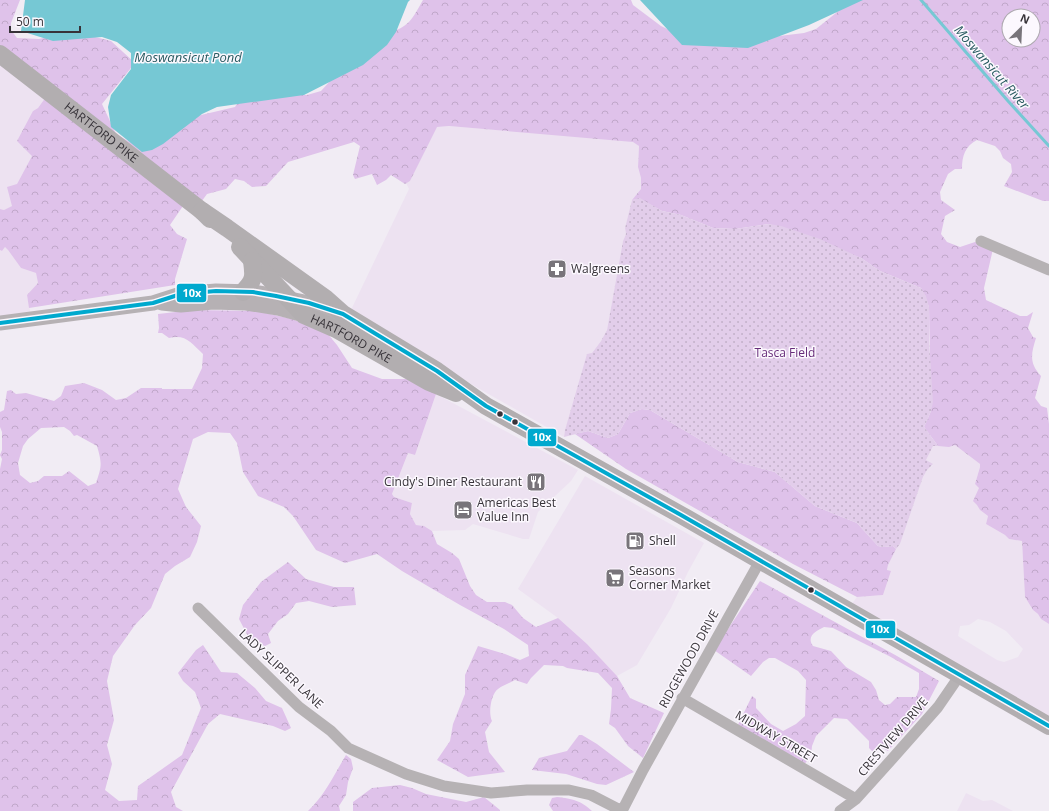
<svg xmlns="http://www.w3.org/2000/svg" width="1049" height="811" font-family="'Open Sans',sans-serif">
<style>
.built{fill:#ede2f1;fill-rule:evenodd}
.forest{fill:url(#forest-crowns);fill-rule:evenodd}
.park{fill:url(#park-dots)}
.water{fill:#76c8d4}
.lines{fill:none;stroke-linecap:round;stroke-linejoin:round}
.stream{stroke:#76c8d4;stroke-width:3}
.minor{stroke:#b6b2b4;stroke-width:11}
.secondary{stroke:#b6b1b4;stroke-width:15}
.trunk{stroke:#b2aeb0;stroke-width:18}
.bus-1-casing{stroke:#fcf8fe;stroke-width:7}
.bus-1{stroke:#00a9ce;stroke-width:4}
.bus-dot{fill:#373339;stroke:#fcf8fe;stroke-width:1.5}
.labels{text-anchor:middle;stroke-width:3;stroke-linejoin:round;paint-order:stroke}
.street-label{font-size:12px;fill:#373339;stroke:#fcf8fe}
.poi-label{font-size:12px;fill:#373339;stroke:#fcf8fe;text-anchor:start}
.park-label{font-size:12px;fill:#672d7a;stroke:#fcf8fe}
.water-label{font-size:13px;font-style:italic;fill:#295b61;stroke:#fcf8fe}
.line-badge{stroke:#fcf8fe;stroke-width:1.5}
.badge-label{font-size:11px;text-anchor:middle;font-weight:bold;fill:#fff}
</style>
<defs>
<pattern id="forest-crowns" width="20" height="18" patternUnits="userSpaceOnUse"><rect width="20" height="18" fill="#dfc2ea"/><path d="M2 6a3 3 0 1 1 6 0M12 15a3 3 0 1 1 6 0" fill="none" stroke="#c0a7c9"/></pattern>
<pattern id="park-dots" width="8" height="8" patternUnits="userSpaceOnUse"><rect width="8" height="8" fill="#e2cdea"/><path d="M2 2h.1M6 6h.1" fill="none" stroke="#c2b0c9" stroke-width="1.8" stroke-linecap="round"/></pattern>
</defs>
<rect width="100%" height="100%" fill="#f1ecf4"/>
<path class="built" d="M0,56L48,94L38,108L33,111L32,156L17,184L12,206L4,210L0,209Z
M449,126L633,141L639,146L638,167L641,178V189L632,200L625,228L626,234L623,241L607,330L601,341L592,353L565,430L564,437L415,352L350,312L409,189L406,183L410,181L436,127Z
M5,247L8,250L21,268L36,273L38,283L27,296L32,320L0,326V250L2,251Z
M436,394L578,470L571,481L538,512L529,539H523L473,524L465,530L432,531L424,526L416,525L410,514L412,503L394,497L392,494L408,453L415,455Z
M955,445L980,464V467L975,484L980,488L977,504L980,510L988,516L986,524L1005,535L1009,539L1022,541L1025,597L1033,610L1038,614L1041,619L1049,624V731L845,613L857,597L883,595L891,571H887L888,565L895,549L900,544L923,477L927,470L933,465L926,460L933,446ZM978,619L990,622L1006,631L1023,649L1018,657L1004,662L997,660L958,636L960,626L969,625Z
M585,476L704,543L688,572L671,608L637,665L617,676L587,644L558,618L518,589Z
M966,793L983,801L992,800L1013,811H957Z"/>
<path class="forest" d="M0,0H20L11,23V30L17,38L39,39L69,32L79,33L111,41L135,63L102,104L116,134L142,149L184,119L235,107L240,99L252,94L307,95L321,91L331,80L392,31C409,28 415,14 423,0H631L633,5L661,26L684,37H771L804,33L816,29L841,9L860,0H1049V201H1043L1004,186L1012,172L1011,164L1003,158L1000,151L995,146L977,140C965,146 962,156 962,169H955L948,174L940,192L941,200L955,210L945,216L941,234L947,242L960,247L975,242L989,246L993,249L984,288L986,300L1020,316H1027L1033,312L1028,328L1033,337L1036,338C1031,354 1029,363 1041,376L1035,398L1041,406L1047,408L1049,424V624L1041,619L1038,614L1033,610L1025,597L1022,541L1009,539L1005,535L986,524L988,516L980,510L977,505L973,501L979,488L975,484L980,467V464L955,445L949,447L938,446L924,427L931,411L929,307L921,288L880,271L861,258L769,224L735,229L713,228L681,215L662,211L640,199L632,200L641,189V178L638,167L639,146L633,142L449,126L437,127L410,181L405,184L391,175L386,180L377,185L372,174L355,179L353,175L360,146L354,142L288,162L266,186L252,187L244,181L235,179L226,189L207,194L196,209L185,203L170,225L177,234L187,239L175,279V285L29,308L27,295L38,283L36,273L21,268L8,250L5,247L2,251L0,250V209L4,210L12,206L7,187L17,184L32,156L17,141L33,111L38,108L48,94L0,56ZM1009,16H1033V40H1009Z
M193,310L257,311L292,319L327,333L337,345L352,368L382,379H410L436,394L415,455L408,453L392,494L394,497L412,503L410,514L416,525L424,526L432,531L437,544L452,553L459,559L470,586L476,595L487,602H505L512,605L523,618L536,627L558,618L587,644L617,676L630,698L664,713L643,758L628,746L615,728L609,724L611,709L612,688L598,673L567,668L563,666L544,665L531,678L527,684L515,680C510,683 503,685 498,689C491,694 488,713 492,721L485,732L489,752L505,772L468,777L437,760L450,741L453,724L465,694V675L478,646L505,654L520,660L529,656L528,645L504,629L460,605L402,571L377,554L345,563L316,550L293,516L284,507L258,496L243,472L237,443L230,433L208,432L193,439L178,489L186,507L201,526L197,542L190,557L175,566L165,574L151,608L135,625L113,656L107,681L114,720L107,745L112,764L105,790L119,801L137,800L138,786L182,755L201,708L195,692L183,681L178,673L196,650L203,645L221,672L237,673L255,688L266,701L282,708L291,728L285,731L273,726L220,714L208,724L171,792L176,807L183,811H0V469L2,459L0,455L2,450V432L0,427V412L4,410L7,391L11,390L16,394L26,393L54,401L61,396L65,386L84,383L102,390L116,400L126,398L141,388H162V389H192L202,368L203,354C191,343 186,334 169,338L162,333H158L159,328L158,314ZM64,427L70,431L74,436L77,435L97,446C102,463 102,466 96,483L88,486L69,471L62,476H44L38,481L30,483L20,475L18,463L23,446L28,439L41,428Z
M642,409L650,410L738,462L775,472L815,506L857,523L878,546L884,547L893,546L896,549L888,565L887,570L891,571L883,595L857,597L793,564L626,469L575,434L588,431L608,438L618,434L630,413Z
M288,562L306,579L334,587H354L356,605L332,607L309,601L296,603L288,614L278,621L268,634L271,643L265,646L250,640L239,619L243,605L261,582Z
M760,581L897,656L939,681L922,714L888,751L881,747L875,754L869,748V741L847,719L834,718L816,736L812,746L811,756L799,771L735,731L752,696L756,699V708L771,724L783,731L796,724L805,716L806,680L798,671L775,658H769L763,662L751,676L714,650ZM824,627L833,628L889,656L919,673V689L916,697H897L890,704L885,705L879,700L876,690L871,682L846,667L831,651L813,646C806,636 816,631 824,627Z
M579,735H582L597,744L634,772L606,785L597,784L566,774L532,770L539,758L567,751Z
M346,755L351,759L353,768L348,782L346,795L339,806L340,811H308C325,795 334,775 346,755Z
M400,785L412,788L426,794L466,802L484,797L500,810V811H353V802L372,788Z
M557,797C573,799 580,800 592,811H553L549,805L552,798Z"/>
<path class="park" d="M640,198L662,211L681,215L713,228L735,229L769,224L781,226L820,239L861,258L880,271L921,288L926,296L929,307V341L933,402L931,411L924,427L938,446H933L926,460L933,464L927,470L923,477L900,544L896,549L893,546L884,547L878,546L857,523L815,506L775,472L738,462L650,410L642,409L630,413L618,434L608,438L588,431L564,437L565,430L587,354L592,353L601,341L607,330L623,241L626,234L625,228L632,200Z"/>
<path class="water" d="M25,0H410L408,2L396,32L387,45L363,65L304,95L217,107L202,114L163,144L152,150L142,152L111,127L108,107L111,95L131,69V53L117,42L102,37L53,41L21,31Z
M640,0H863L809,25L748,48L682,45Z"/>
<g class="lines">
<path class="stream" d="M921,0L1008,101L1049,146"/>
<path class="minor" d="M981,241L1049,270
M198,608L299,707L331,731L348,748L406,774L444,786L491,793L527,790H569L591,795L622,811
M682,698L856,799
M622,811L643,770L760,561
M840,811L856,799L892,759L938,707L960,675"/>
<path class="secondary" d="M162,303L181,305L213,302L246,303L278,308L304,315
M0,323L153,303L181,294L216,291L253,292L276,296L309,303L341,313"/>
<g class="trunk">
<path id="s1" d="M0,54L202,211L210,219"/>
<path d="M202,211L227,228L325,298L343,314L437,371L486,406L681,515L1049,726"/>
<path id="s2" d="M240,247L304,315L336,329L429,382L456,393"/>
<path d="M243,292C255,280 254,276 252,261"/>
</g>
<defs>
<path id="bus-1" d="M0,323L153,303L181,294L216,291L253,292L276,296L309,303L343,314L437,371L486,406L681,515L1049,726"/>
</defs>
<use href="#bus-1" class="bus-1-casing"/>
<use href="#bus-1" class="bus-1"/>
</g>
<defs>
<symbol id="pharmacy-square" viewBox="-11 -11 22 22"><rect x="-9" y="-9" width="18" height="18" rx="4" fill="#78747a" stroke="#fcf8fe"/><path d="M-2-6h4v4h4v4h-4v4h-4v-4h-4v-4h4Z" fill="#fff"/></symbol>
<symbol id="restaurant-square" viewBox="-11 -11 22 22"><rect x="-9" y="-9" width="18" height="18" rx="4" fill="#78747a" stroke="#fcf8fe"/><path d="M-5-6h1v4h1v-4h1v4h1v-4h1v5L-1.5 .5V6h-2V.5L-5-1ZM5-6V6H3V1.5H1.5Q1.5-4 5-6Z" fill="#fff"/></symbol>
<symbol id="hotel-square" viewBox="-11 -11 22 22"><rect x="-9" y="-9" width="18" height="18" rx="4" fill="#78747a" stroke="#fcf8fe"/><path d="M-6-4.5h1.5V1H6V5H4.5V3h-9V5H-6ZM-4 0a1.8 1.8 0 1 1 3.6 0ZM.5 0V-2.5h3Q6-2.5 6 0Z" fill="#fff"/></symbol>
<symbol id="fuel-square" viewBox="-11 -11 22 22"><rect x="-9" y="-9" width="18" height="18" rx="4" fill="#78747a" stroke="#fcf8fe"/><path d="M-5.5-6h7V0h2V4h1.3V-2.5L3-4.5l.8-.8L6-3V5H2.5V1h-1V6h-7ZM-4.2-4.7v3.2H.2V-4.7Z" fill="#fff"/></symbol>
<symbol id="supermarket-square" viewBox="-11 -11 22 22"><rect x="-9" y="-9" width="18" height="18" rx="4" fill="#78747a" stroke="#fcf8fe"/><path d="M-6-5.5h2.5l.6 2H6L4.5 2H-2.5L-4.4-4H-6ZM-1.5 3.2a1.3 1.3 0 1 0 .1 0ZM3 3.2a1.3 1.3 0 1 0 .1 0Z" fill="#fff"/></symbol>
</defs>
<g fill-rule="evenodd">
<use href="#pharmacy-square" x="546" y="258" width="22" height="22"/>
<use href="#restaurant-square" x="525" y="471" width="22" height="22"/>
<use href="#hotel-square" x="452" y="499" width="22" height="22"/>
<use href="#fuel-square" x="624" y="530" width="22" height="22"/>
<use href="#supermarket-square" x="604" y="567" width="22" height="22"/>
</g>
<g class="bus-dot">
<circle cx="500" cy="414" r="3.5"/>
<circle cx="515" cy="422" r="3.5"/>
<circle cx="811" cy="590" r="3.5"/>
</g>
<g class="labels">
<g class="street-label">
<text dy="4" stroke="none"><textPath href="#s1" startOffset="128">HARTFORD PIKE</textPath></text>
<text dy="4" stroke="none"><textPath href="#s2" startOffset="146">HARTFORD PIKE</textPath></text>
<text transform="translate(689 659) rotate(-61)" y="4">RIDGEWOOD DRIVE</text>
<text transform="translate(281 669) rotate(43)" y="4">LADY SLIPPER LANE</text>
<text transform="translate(776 737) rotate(30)" y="4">MIDWAY STREET</text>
<text transform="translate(893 737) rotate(-49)" y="4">CRESTVIEW DRIVE</text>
</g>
<g class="poi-label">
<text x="571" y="273">Walgreens</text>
<text x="522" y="486" text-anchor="end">Cindy's Diner Restaurant</text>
<text x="477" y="507">Americas Best<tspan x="477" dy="14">Value Inn</tspan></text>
<text x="649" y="545">Shell</text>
<text x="629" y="575">Seasons<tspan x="629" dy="14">Corner Market</tspan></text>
</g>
<g class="park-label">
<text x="785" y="357">Tasca Field</text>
</g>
<g class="water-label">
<text x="188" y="62">Moswansicut Pond</text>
<text transform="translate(992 67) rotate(49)" y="5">Moswansicut River</text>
</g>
</g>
<g class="line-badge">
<rect x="176" y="283" width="31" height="20" rx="4" fill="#00a9ce"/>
<rect x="527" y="428" width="30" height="19" rx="4" fill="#00a9ce"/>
<rect x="865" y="620" width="31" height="19" rx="4" fill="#00a9ce"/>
</g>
<g class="badge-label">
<text x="192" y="297">10x</text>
<text x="542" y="441">10x</text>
<text x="880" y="633">10x</text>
</g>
<g transform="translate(1021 28) rotate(24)"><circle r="19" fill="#fcf8fe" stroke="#ada9af"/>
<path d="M0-3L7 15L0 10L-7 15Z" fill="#78747a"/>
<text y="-6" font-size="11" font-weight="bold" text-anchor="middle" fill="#373339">N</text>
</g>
<path d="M10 26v6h70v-6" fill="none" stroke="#373339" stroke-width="2"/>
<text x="16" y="26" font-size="12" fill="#373339" stroke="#fcf8fe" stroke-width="3" paint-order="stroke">50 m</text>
</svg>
